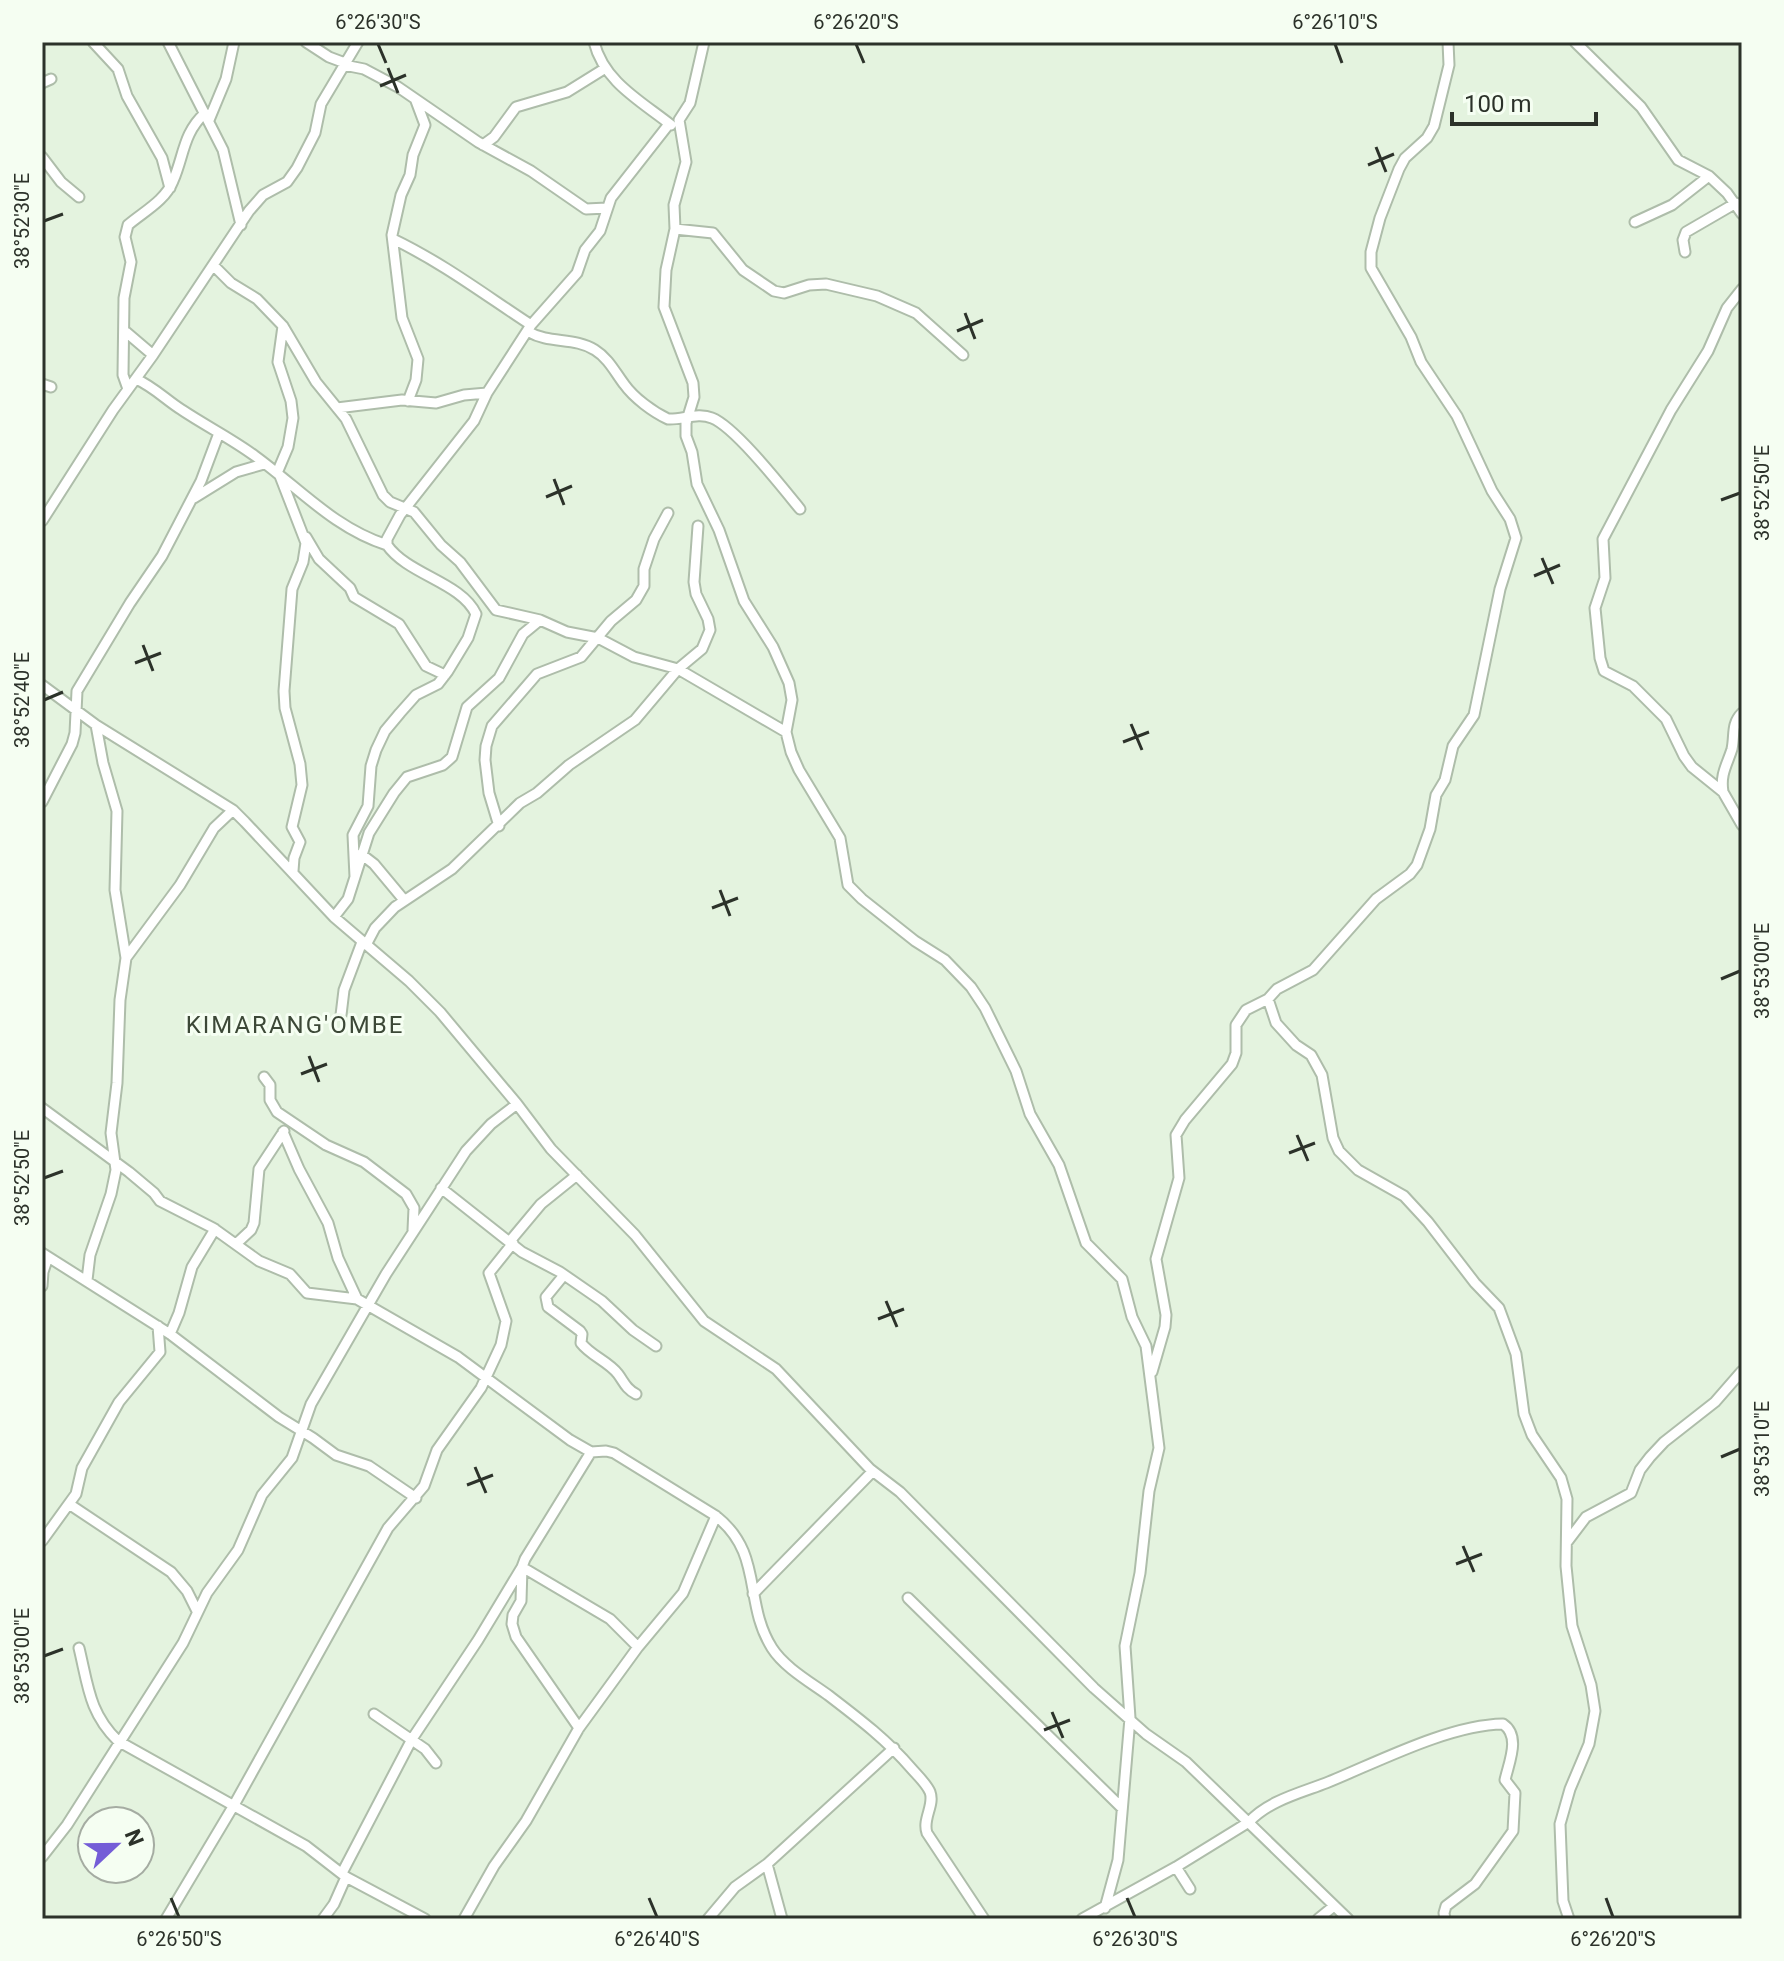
<svg xmlns="http://www.w3.org/2000/svg" width="1784" height="1961" font-family="Roboto,sans-serif">
<style>
.lines{fill:none;stroke-linecap:round;stroke-linejoin:round}
.street-casing{stroke:#aebdaa;stroke-width:13}
.street{stroke:#fff;stroke-width:9}
.ticks{fill:none;stroke:#2c322a;stroke-width:3}
.labels{text-anchor:middle;stroke-width:6;stroke-linejoin:round;paint-order:stroke}
.quarter-label{font-size:24px;letter-spacing:2px;fill:#3c4837;stroke:#f5fef2}
.neatline{fill:none;stroke:#2c322a;stroke-width:3}
.ticks-label{font-size:20px;text-anchor:middle;fill:#2c322a}
</style>
<rect width="100%" height="100%" fill="#e4f3df"/>
<g class="lines">
<defs>
<path id="street" d="M93,42L118,69L127,96L162,158L170,188
M168,42L223,150L241,225
M306,42L329,57L345,63
M594,42C604,82 641,101 671,125
M704,42L690,103L679,120L686,162L674,205L675,229L666,270L664,307L693,383L694,397L686,423V436L692,452L697,484L719,530L744,601L773,647L789,683L792,700L786,732L791,752L799,770L840,838L848,885L862,899L915,941L945,960L971,987L985,1008L1016,1071L1030,1114L1059,1165L1086,1243L1122,1279L1132,1317L1146,1346L1159,1448L1149,1491L1140,1573L1125,1646L1130,1718L1118,1860L1105,1908
M1575,42L1641,107L1678,160L1709,176L1727,193L1742,214
M344,65L364,69L398,87L478,142L531,171L586,209L607,208
M42,83L51,79
M209,120L226,79L234,42
M483,145L494,137L516,107L567,92L604,69
M42,157L61,182L79,197
M1635,222L1672,205L1709,176
M675,229L713,233L743,270L774,291L784,293L809,285L826,284L877,296L916,313L963,355
M393,239C443,263 485,295 531,325
M1685,252L1683,240L1686,232L1736,203
M213,265L231,283L257,299L283,326L316,382L346,419L383,495L390,502L414,512L441,545L460,562L496,610L540,620L567,632L598,638L634,657L678,669L786,732
M1742,289L1727,308L1708,351L1671,410L1603,539L1605,578L1595,608L1600,658L1604,671L1633,686L1666,719L1684,756L1692,767L1723,792L1742,825
M126,332L153,355
M529,332C549,344 575,337 595,350C608,358 615,372 624,384C634,398 653,412 668,419C682,420 698,412 712,418C735,427 782,487 800,509
M136,379C154,387 166,400 182,410C206,426 232,439 255,456C299,488 334,528 387,545
M42,384L51,387
M128,389L123,375L124,298L131,262L125,237L128,225C143,212 165,201 173,181C184,156 183,133 205,113
M408,401L416,380L418,359L402,318L392,235L401,195L410,175L413,155L425,125L416,101
M337,408L402,400L436,403L464,395L487,393
M277,473L288,447L293,418L291,401L278,362L283,326
M280,476L306,543L303,562L292,589L284,691L285,708L300,764L302,785L292,827L300,842L294,858L293,871
M194,498L236,472L264,464
M42,521L113,410L153,355L249,211L263,195L287,182L297,168L315,133L321,104L358,42
M306,537L319,559L350,588L354,597L399,624L426,666L445,675
M42,685L96,725L233,810L245,822L334,917L409,981L440,1012L517,1104L551,1149L635,1235L704,1321L776,1369L870,1469L900,1492L1094,1688L1146,1734L1186,1762L1348,1919
M1723,792C1720,774 1727,765 1732,749C1735,735 1731,724 1742,713
M42,802L72,744L75,733L77,691L130,603L162,556L201,481L219,433
M499,826L489,793L485,760L486,746L492,726L537,674L581,657L611,621L636,600L644,586V569L654,539L668,513
M361,854L374,864L404,900
M355,877L353,835L368,806L371,766L376,750L385,731L400,713L416,695L438,684L448,671L468,638L476,614C461,582 408,575 387,545V539L400,515L474,421L487,393L531,325L577,273L585,250L600,231L611,198L669,124
M334,917L348,899L369,833L394,793L407,777L443,765L452,757L467,707L499,678L523,634L540,620
M366,945L375,928L395,907L452,869L520,803L537,793L569,765L635,720L678,669L702,649L710,630L708,619L696,594L694,582L698,526
M126,958L180,885L214,828L233,810
M1268,999L1276,1023L1296,1045L1311,1055L1322,1075L1333,1138L1339,1151L1358,1170L1404,1196L1428,1222L1475,1283L1499,1308L1516,1354L1524,1414L1532,1435L1561,1478L1567,1499L1566,1566L1572,1626L1591,1685L1595,1711L1589,1744L1570,1789L1560,1824L1563,1901L1569,1919
M341,1015L344,990L362,942
M264,1077L270,1085V1100L277,1112L326,1145L364,1162L406,1194L414,1208L413,1230
M42,1108L129,1172L154,1193L160,1201L213,1228L259,1261L290,1274L307,1293L357,1299L458,1357L570,1440L591,1452L606,1451L614,1453L716,1516C764,1554 743,1602 772,1648C784,1667 810,1682 828,1695C858,1718 886,1739 911,1768C917,1775 926,1783 930,1792C935,1805 922,1819 927,1833L984,1919
M283,1132L299,1169L328,1223L338,1258L357,1299
M441,1188L522,1252L560,1272L602,1301L633,1330L656,1346
M510,1241L541,1204L577,1175
M236,1244L251,1230L254,1223L259,1169L284,1131
M42,1253L170,1334L279,1417L313,1438L336,1455L369,1466L416,1498
M564,1275L546,1297L548,1307L580,1331L582,1334L581,1343C591,1356 608,1361 618,1374C624,1382 626,1389 636,1394
M87,1280L90,1255L111,1194L116,1170L111,1133L117,1083L120,1000L126,958L115,890L117,811L103,763L96,725
M42,1286L43,1272L48,1257
M170,1334L179,1313L192,1267L215,1229
M1152,1372L1165,1327L1166,1315L1156,1259L1179,1178L1176,1135L1185,1120L1232,1064L1236,1053V1025L1246,1010L1268,999L1277,989L1313,970L1376,899L1410,874L1417,865L1430,829L1436,795L1445,780L1453,746L1474,715L1500,589L1516,538L1510,519L1492,491L1457,416L1421,362L1411,337L1371,268V252L1380,218L1399,169L1405,158L1427,138L1434,126L1449,65L1448,42
M69,1504L171,1572L187,1591L197,1611
M42,1541L76,1494L82,1468L119,1402L160,1352L158,1326
M1567,1542L1586,1517L1631,1493L1640,1470L1650,1457L1664,1442L1715,1402L1742,1371
M753,1594L872,1472
M908,1598L1122,1808
M79,1648C88,1685 89,1713 118,1741L306,1846L346,1877L425,1919
M374,1714L425,1749L436,1763
M579,1728L516,1637L512,1624L513,1615L521,1601L522,1567L525,1559L591,1452
M1249,1822C1268,1801 1300,1793 1326,1783C1378,1762 1448,1725 1503,1724C1521,1736 1509,1762 1505,1780L1515,1793L1513,1831L1475,1884L1446,1906L1444,1913L1445,1919
M42,1857L67,1825L183,1643L207,1593L238,1550L262,1495L292,1458L311,1404L386,1274L466,1151L491,1124L517,1104
M767,1864L782,1919
M1176,1867L1190,1889
M342,1873L412,1739L478,1640L522,1567L610,1619L638,1647
M166,1919L234,1805L388,1528L424,1486L437,1450L481,1388L501,1345L506,1321L489,1273L513,1243
M323,1919L334,1904L346,1877
M464,1919L494,1866L526,1821L579,1728L638,1647L683,1593L716,1516
M708,1919L735,1887L767,1864L894,1748
M1082,1919L1176,1867L1249,1822
M1318,1919L1334,1906"/>
</defs>
<use href="#street" class="street-casing"/>
<use href="#street" class="street"/>
</g>
<path class="ticks" d="M378,44L386,63M856,44L864,63M1335,44L1342,63M388,68L398,93M380,86L406,75M1376,147L1386,172M1368,165L1394,154M44,221L63,214M965,313L975,339M957,331L983,320M554,479L564,505M546,497L572,486M1721,500L1740,493M1542,558L1553,584M1534,576L1560,565M143,645L153,671M135,663L161,653M44,700L63,692M1131,724L1142,750M1123,742L1149,732M720,890L730,916M712,908L738,898M1721,979L1740,971M309,1056L319,1082M301,1074L327,1064M1297,1135L1308,1161M1289,1153L1315,1143M44,1178L63,1171M886,1301L897,1327M878,1319L904,1309M1721,1457L1740,1449M475,1467L486,1493M467,1485L493,1475M1463,1546L1474,1572M1456,1564L1482,1554M44,1656L63,1649M1052,1712L1063,1738M1044,1730L1070,1720M171,1898L179,1917M649,1898L657,1917M1127,1898L1135,1917M1606,1898L1613,1917"/>
<g class="labels">
<g class="quarter-label">
<text x="295" y="1033">KIMARANG'OMBE</text>
</g>
</g>
<rect width="1784" height="1961" fill="none" stroke="#f5fef2" stroke-width="88"/>
<g transform="translate(116 1845) rotate(68)"><circle r="38" fill="#f5fef2" stroke="#a5aca2" stroke-width="2"/>
<path d="M0-6L14 30L0 20L-14 30Z" fill="#745dd7"/>
<text y="-12" font-size="22" font-weight="bold" text-anchor="middle" fill="#2c322a">N</text>
</g>
<path d="M1452 112v12h144v-12" fill="none" stroke="#2c322a" stroke-width="4"/>
<text x="1464" y="112" font-size="24" fill="#2c322a" stroke="#f5fef2" stroke-width="6" paint-order="stroke">100 m</text>
<rect x="44" y="44" width="1696" height="1873" class="neatline"/>
<g class="ticks-label">
<text x="378" y="29">6°26'30"S</text>
<text x="856" y="29">6°26'20"S</text>
<text x="1335" y="29">6°26'10"S</text>
<text transform="translate(22 221) rotate(-90)" y="7">38°52'30"E</text>
<text transform="translate(1762 493) rotate(-90)" y="7">38°52'50"E</text>
<text transform="translate(22 700) rotate(-90)" y="7">38°52'40"E</text>
<text transform="translate(1762 971) rotate(-90)" y="7">38°53'00"E</text>
<text transform="translate(22 1178) rotate(-90)" y="7">38°52'50"E</text>
<text transform="translate(1762 1449) rotate(-90)" y="7">38°53'10"E</text>
<text transform="translate(22 1656) rotate(-90)" y="7">38°53'00"E</text>
<text x="179" y="1946">6°26'50"S</text>
<text x="657" y="1946">6°26'40"S</text>
<text x="1135" y="1946">6°26'30"S</text>
<text x="1613" y="1946">6°26'20"S</text>
</g>
</svg>
